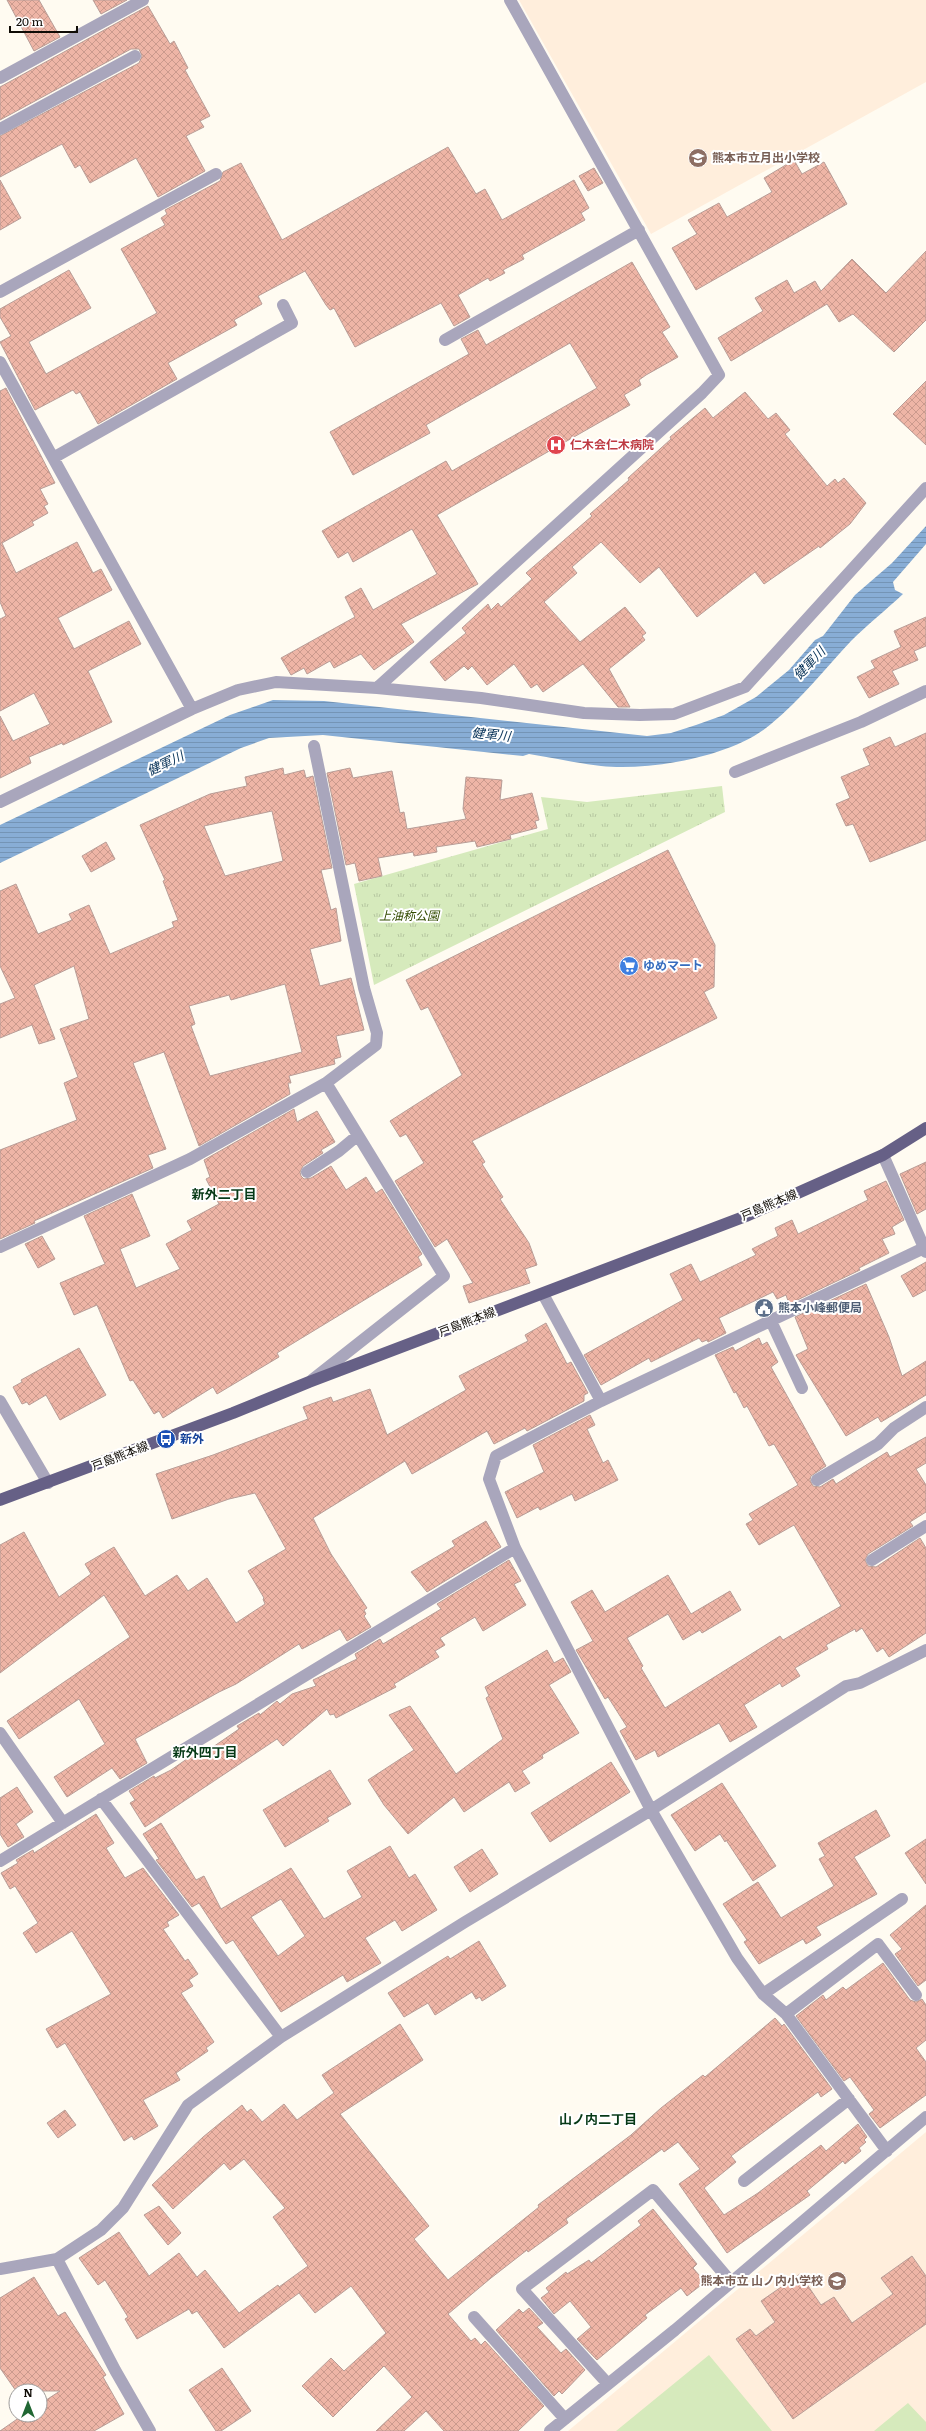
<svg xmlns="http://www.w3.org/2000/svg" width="926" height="2431" font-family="Literata,'Noto Sans JP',serif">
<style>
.education{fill:#ffeedc}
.grass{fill:#d6eabc}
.park{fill:url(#park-tufts)}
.water{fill:url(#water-rules)}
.building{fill:url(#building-cross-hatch);stroke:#b89d97;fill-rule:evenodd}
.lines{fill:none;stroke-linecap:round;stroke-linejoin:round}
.minor{stroke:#a9a6bc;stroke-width:12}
.major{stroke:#666086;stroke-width:12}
.labels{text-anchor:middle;stroke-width:4;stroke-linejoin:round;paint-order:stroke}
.education-label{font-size:12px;font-weight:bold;fill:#785e54;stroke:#fff;text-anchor:start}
.health-label{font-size:12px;font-weight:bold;fill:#be3a42;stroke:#fff;text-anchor:start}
.park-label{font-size:12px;font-style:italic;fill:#334b00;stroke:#fff}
.shop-label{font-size:12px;font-weight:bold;fill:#366cbe;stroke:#fff;text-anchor:start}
.street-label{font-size:12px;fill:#0f0b05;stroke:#fff}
.service-label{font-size:12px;font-weight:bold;fill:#4e5e75;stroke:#fff;text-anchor:start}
.transit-label{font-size:12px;font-weight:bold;fill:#164399;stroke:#fff;text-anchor:start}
.water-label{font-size:13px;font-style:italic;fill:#0b355a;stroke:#fff}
.neighbourhood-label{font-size:13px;font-weight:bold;fill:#063916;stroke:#fff}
</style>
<defs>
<pattern id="park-tufts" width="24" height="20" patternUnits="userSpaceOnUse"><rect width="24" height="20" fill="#d6eabc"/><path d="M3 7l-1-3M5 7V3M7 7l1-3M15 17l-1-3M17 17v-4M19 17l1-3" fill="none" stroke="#b6c7a0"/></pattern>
<pattern id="water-rules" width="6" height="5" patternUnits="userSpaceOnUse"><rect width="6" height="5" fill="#88add5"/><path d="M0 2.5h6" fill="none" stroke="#7494b5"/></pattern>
<pattern id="building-cross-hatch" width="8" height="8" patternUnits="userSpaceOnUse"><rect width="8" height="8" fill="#eeb5a6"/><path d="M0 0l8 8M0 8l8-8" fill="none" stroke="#cb9a8d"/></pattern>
</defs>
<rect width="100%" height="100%" fill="#fffbf1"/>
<path class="education" d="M519,0H926V82L651,234Z
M926,2132V2431H568Z"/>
<path class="grass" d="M709,2355L772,2431H616Z
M908,2403L926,2422V2431H874Z"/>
<path class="park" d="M722,786L725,812L374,985L354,884L548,829L541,797L587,802Z"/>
<path class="water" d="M926,526V544L893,582L895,590L903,594C886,610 867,625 851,641C825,669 801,699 771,724C733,757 650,771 601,766C577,763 553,758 529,754L523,756L323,735L269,738L241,748L0,863V825L230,715L273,700L324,701L647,736L671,733L696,725L724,715L756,697L789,670L815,640L823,636L855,595L892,563Z"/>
<path class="building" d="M7,0H39L60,37L34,51Z
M93,0H127L101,14Z
M148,6L170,44L174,41L188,68L185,70L210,116L200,121L204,127L186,136L205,171L158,197L136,158L90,183L80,165L75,168L62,144L0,177V136L139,63L142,56L139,49H131L0,120V87Z
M448,147L476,194L485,189L502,220L574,180L589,208L581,213L585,220L522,255L524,259L503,270L505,273L490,281L488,278L458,295L470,317L454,326L441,303L355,347L334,308L330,310L326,305L305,271L258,296L262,304L234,320L237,325L168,363L177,379L98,424L80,392L76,394L73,390L35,410L0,342L11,336L0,317V309L69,270L91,308L29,342L46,374L157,313L121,249L165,225L161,218L167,214L165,210L220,181L223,172L241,163L282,240Z
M794,160L802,174L824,162L847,204L696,290L672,248L697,234L688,220L719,203L727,217L772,192L764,178Z
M594,168L603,183L588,191L579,176Z
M0,180L21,218L0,230Z
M926,251V320L894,352L853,314L839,322L827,304L731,361L718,338L763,311L755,298L787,280L794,293L815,281L821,291L852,259L886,293Z
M632,262L670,327L662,332L678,357L646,375L639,380L641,385L624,395L630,405L437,515L478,584L401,624L414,642L374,670L361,654L334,668L330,661L307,674L304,668L291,675L281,658L355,617L345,597L361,588L373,610L437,574L412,529L353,562L348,552L338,558L322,531L446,461L452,471L597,388L570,343L426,425L430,433L353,475L330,432L469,354L461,339L478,330L486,345Z
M926,381V445L893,414Z
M6,388L55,483L40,489L48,504L44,506L48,513L32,522L34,525L2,543L16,573L77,542L93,573L101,569L112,590L58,618L74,649L129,621L141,644L88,671L112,722L63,745L62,743L29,757L31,763L0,778V716L13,741L50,724L34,693L0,711V619L6,616L0,602V391Z
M745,392L768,419L776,413L790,430L785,434L827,486L835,479L838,483L844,478L866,503L850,524L820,548L819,546L764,584L755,572L697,617L659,567L640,583L601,542L572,567L577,573L544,602L580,642L625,607L646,633L642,636L645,640L609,669L630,707H618L583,664L543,692L537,684L531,688L514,664L487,685L472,666L468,670L464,666L445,681L430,662L466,633L462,628L488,604L491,610L498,603L501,607L532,579L526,573L592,516L590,514L629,480L628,478L671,439L670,437L705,408L713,418Z
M926,617V646L914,651L918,660L892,671L899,684L869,698L857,677L875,668L871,661L901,647L894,631Z
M926,733V840L870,862L853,824L846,826L836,804L850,798L841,777L870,765L863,749L890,737L895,747Z
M283,768L284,775L304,770L306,778L313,776L332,868L321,870L331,910L336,908L341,941L310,949L320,986L351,978L364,1030L336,1036L341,1057L334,1059L335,1064L289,1076L291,1083H288L290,1094L199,1146L164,1052L133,1063L166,1149L148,1155L153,1168L34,1221L35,1223L0,1239V1150L77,1120L64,1083L78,1077L60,1029L89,1019L74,966L34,985L55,1039L39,1044L32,1025L0,1038V1004L15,998L0,966V891L16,884L38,934L72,920L69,914L89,905L110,954L174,927L172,922L178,920L163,881L165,880L140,825L210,794L247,786L245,777ZM272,811L283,861L225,876L204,826ZM285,984L302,1052L210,1076L191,1026L195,1024L189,1006L229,995L231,1000Z
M350,768L353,778L392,771L400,813L404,812L407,829L466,819L463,809L466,777L502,780L500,800L532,793L539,820L535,821L537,828L510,835L511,839L477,847L475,841L436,847L437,852L414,856L413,852L378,858L382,876L359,881L355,863L346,865L327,773Z
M106,842L115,859L91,872L82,856Z
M668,850L715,945L714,987L704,992L717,1018L472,1141L485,1162L482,1164L503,1197L500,1199L529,1243L537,1265L525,1269L530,1283L469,1303L463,1286L473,1283L447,1239L435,1247L395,1181L424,1163L406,1134L400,1137L390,1121L462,1075L428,1007L421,1010L406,980Z
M294,1109L297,1122L317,1111L335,1142L321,1150L323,1153L303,1166L300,1172L301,1176L304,1179L311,1178L331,1166L346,1190L366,1177L376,1193L382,1189L422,1254L418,1257L422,1265L277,1353L279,1357L217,1394L213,1387L163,1418L159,1411L154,1414L133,1380L130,1381L97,1305L74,1315L60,1283L105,1264L84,1216L132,1194L150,1236L120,1249L136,1288L180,1269L166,1244L192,1230L187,1221L219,1204L206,1179L210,1177L204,1160Z
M926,1162V1209L917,1214L900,1174Z
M886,1181L904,1220L892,1227L895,1234L882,1239L889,1253L859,1268L860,1270L789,1304L786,1295L777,1299L773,1292L719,1318L726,1333L708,1342L707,1340L702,1342L699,1338L651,1362L649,1358L601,1385L584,1355L683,1300L670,1274L691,1264L700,1282L756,1255L752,1249L778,1236L775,1228L792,1220L798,1234L868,1200L864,1191Z
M42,1236L55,1259L38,1268L25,1244Z
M926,1262V1290L913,1297L901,1276Z
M866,1284L889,1337L902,1376L926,1361V1395L881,1422L878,1417L846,1436L796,1355L808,1349L795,1317Z
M546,1323L567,1364L571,1362L588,1393L584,1395V1401L527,1431L525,1428L494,1444L487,1431L412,1474L405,1461L313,1518L331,1554L367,1608L364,1610L366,1614L364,1616L371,1627L347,1641L340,1629L302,1649L299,1644L236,1684L219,1692L135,1739L147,1763L120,1779L112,1768L67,1797L54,1777L105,1744L79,1699L19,1739L7,1721L130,1637L104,1595L0,1673V1545L24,1532L59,1597L91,1574L85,1564L114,1547L145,1596L177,1575L188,1591L207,1578L236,1623L265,1604L263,1599L264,1598L248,1571L286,1549L255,1493L229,1499L172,1519L156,1474L213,1455L308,1419L303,1407L331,1397L333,1402L370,1389L387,1435L466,1390L459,1376L528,1341L525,1335Z
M759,1338L762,1345L767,1342L778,1362L771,1367L826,1466L811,1476L810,1480L813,1486L820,1487L833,1479L836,1484L887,1452L890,1457L926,1437V1463L916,1469L926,1485V1512L910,1522L913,1526L868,1554L865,1560L868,1566L876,1567L920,1538L926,1548V1633L889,1657L883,1648L877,1652L862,1628L856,1632L855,1629L826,1645L828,1649L795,1668L800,1676L782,1687L780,1683L744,1705L757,1727L730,1742L719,1723L658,1757L655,1750L636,1760L620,1731L627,1727L608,1697L605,1699L576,1650L593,1641L571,1602L592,1590L605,1612L668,1575L691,1614L730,1591L741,1610L702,1633L700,1630L683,1640L668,1614L627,1638L643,1666L641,1668L665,1708L780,1636L783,1640L841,1606L794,1525L759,1545L746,1524L753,1520L749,1514L798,1485L774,1444L769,1446L747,1406L744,1408L736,1392L734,1393L715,1355L733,1347L735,1351Z
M79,1348L106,1395L60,1420L46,1395L29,1405L27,1402L22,1404L13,1387L22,1382L21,1380Z
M590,1415L595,1425L587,1429L603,1463L608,1460L618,1480L575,1501L572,1494L540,1510L538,1507L517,1518L505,1492L544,1472L533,1445Z
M486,1521L501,1547L427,1592L411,1572L455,1546L452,1541Z
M509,1560L521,1581L514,1584L526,1605L483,1631L475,1617L440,1638L445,1645L435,1651L439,1657L394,1684L396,1687L336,1718L334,1714L330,1715L327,1709L283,1746L277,1739L145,1827L130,1803L135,1800L129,1791L154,1776L155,1778L171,1770L194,1754L197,1758L239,1729L237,1726L259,1713L260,1715L277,1701L280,1704L292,1694L316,1686L313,1680L357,1659L355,1654L380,1639L383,1644L441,1609L437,1604Z
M547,1650L554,1663L563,1658L571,1672L549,1685L579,1733L542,1755L543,1758L522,1771L530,1783L515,1792L509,1782L464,1812L454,1797L408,1834L384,1805L368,1780L414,1750L389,1715L410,1706L456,1774L503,1739L486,1698L489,1696L485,1687Z
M611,1762L630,1792L550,1842L531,1813Z
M330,1770L351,1804L327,1818L329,1821L285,1847L263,1810Z
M722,1783L776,1866L753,1881L726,1840L725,1842L720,1834L695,1851L671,1815Z
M17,1787L33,1812L16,1824L24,1837L8,1847L0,1834V1798Z
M876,1810L890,1836L854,1857L877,1894L816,1927L821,1935L806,1944L803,1939L759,1964L744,1942L747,1940L723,1904L758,1882L781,1918L834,1886L819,1859L825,1856L818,1843Z
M96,1814L114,1843L106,1848L125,1878L143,1868L179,1915L167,1922L169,1926L163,1929L185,1961L188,1959L198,1974L189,1980L193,1986L181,1993L214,2042L206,2048L208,2051L176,2073L180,2080L143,2100L158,2126L134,2140L132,2136L124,2141L65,2043L57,2048L46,2029L111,1994L72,1931L36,1953L23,1933L38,1923L15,1886L10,1889L1,1873L18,1863L16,1860L33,1850L34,1853Z
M161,1823L196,1880L204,1876L221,1909L291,1868L324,1919L362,1897L347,1871L390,1846L409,1878L415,1874L437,1910L402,1931L395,1920L365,1938L381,1963L347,1982L343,1975L281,2012L233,1940L226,1944L199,1903L192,1907L156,1860L159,1859L143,1834ZM281,1899L305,1936L278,1956L251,1917Z
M926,1839V1884L905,1853Z
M482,1849L498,1874L470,1892L454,1867Z
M926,1905V1980L918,1986L895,1954L902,1949L890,1935Z
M479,1941L506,1986L482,2001L480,1997L476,1999L472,1992L435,2015L428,2003L404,2017L388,1993L448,1956L450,1959Z
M883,1963L910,2000L916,2002L922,1999L926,2005V2040L916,2048L926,2062V2095L880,2128L869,2114L874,2110L850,2077L844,2081L796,2016L823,1995L826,2000L843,1987L846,1990Z
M775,2018L782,2026L784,2024L832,2089L821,2097L818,2092L731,2156L736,2162L704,2188L724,2215L758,2193L821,2145L826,2151L858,2124L867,2137L864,2140L866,2142L859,2148L861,2151L845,2164L843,2161L807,2191L810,2195L727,2253L679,2184L700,2169L678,2142L664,2152L662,2149L566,2219L568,2223L528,2252L527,2250L491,2278L448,2314L471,2341L475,2338L481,2345L485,2341L544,2406L518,2431H444L426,2411L404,2431H376L412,2397L384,2366L333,2417L302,2386L331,2358L344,2371L386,2333L351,2286L315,2313L299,2293L224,2348L197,2311L192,2314L189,2309L137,2339L125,2319L128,2317L105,2280L98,2285L79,2258L119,2232L149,2276L179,2253L197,2277L205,2270L239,2313L278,2285L279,2287L308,2266L273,2217L285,2208L244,2159L230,2170L224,2163L173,2209L152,2185L203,2137L242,2105L247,2112L251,2109L262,2122L284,2104L297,2120L334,2093L322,2075L400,2024L423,2060L340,2114L429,2226L414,2239L448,2280L539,2207L538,2205L631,2135L661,2108L703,2075L705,2077Z
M65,2110L76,2125L58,2138L47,2123Z
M159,2206L181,2233L168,2245L144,2215Z
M653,2209L697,2264L693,2268L705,2282L687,2296L681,2288L645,2315L647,2318L597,2360L577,2339L591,2327L570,2301L554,2314L541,2298L549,2292L546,2288L566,2272L567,2274L589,2260L591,2263L641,2225L638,2221Z
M912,2256L926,2276V2324L793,2419L736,2339L750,2329L756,2336L775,2322L761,2301L800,2274L821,2305L834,2297L852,2323L893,2294L881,2278Z
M34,2277L58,2316L65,2312L106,2375L103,2377L124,2414L94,2431H0L23,2415H40V2404L60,2391H16L0,2368V2298Z
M529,2308L543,2323L537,2327L561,2353L566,2349L585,2370L562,2394L559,2391L554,2396L496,2330L519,2309L523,2313Z
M222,2368L251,2411L221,2431H216L189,2390Z"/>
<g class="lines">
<path class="minor" d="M0,78L143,0
M0,129L135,56
M0,292L216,174
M445,340L639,230
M0,362L192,709
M53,458L292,323L283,305
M377,688L702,393L719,375L510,0
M314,746L364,988L377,1033L376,1045L326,1083
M735,772L861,722L926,691
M0,802L192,709L238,690L276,682L377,688L481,698L584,713L640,715L674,714L745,687L926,488
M883,1155L926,1252
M307,1172L339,1151L357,1136
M0,1247L190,1159L326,1083L444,1276L312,1380
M543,1294L601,1401L924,1248
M771,1321L802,1388
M0,1401L48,1483
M601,1401L496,1456L489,1479L515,1548L651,1810L737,1958L763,1994L786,2014L887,2151
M817,1480L878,1444L894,1428L926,1407
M872,1560L926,1526
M0,1733L63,1823
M101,1799L281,2037
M0,1861L515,1548
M763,1994L902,1899
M786,2014L878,1944L916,1995
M744,2181L849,2099
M57,2259L115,2370L150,2431
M0,2269L57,2259L101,2230L123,2208L188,2105L281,2037L465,1922L651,1810L846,1686L860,1683L926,1650
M474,2317L565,2419
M608,2384L522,2289L653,2190L731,2282
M550,2431L675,2330L926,2117"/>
<path class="major" d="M0,1500L233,1413L309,1382L746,1216L883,1155L926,1128"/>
</g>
<defs>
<symbol id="school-disc" viewBox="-11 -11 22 22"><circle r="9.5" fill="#8d6e63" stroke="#fff"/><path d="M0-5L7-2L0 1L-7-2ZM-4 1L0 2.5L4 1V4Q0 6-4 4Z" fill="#fff"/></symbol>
<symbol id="hospital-disc" viewBox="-11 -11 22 22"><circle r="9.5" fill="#e0444e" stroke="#fff"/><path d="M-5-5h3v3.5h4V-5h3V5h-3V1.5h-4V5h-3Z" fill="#fff"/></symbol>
<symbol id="supermarket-disc" viewBox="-11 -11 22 22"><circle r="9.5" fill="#3f7fe0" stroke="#fff"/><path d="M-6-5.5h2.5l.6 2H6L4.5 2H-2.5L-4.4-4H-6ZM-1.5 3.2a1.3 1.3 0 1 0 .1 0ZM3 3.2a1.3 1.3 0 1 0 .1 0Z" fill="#fff"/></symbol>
<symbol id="civic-disc" viewBox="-11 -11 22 22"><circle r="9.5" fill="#5c6f8a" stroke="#fff"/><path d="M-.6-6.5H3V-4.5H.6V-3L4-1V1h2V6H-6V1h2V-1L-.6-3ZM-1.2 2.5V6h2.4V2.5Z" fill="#fff"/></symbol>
<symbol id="bus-disc" viewBox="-11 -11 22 22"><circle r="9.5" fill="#1a4fb4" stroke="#fff"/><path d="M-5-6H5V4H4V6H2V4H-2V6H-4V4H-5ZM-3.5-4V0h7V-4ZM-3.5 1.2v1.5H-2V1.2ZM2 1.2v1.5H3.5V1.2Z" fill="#fff"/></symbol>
</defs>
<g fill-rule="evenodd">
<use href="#school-disc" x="687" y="147" width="22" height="22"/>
<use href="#hospital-disc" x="545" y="434" width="22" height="22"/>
<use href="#supermarket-disc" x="618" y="955" width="22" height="22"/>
<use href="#civic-disc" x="753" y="1297" width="22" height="22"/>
<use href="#bus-disc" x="155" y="1428" width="22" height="22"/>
<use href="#school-disc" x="826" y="2270" width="22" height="22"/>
</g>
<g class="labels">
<g class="education-label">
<text x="712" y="162">熊本市立月出小学校</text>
<text x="823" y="2285" text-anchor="end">熊本市立 山ノ内小学校</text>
</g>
<g class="health-label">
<text x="570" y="449">仁木会仁木病院</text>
</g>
<g class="park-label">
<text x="409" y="920">上油称公園</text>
</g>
<g class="shop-label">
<text x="643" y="970">ゆめマート</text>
</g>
<g class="street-label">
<text transform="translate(769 1205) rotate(-23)" y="4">戸島熊本線</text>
<text transform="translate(467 1322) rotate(-21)" y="4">戸島熊本線</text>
<text transform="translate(120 1456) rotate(-21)" y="4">戸島熊本線</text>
</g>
<g class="service-label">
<text x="778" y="1312">熊本小峰郵便局</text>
</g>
<g class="transit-label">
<text x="180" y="1443">新外</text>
</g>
<g class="water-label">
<text transform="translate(809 663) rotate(-46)" y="5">健軍川</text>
<text transform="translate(491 734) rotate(6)" y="5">健軍川</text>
<text transform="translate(165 763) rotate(-26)" y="5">健軍川</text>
</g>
<g class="neighbourhood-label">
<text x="224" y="1199">新外二丁目</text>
<text x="205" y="1757">新外四丁目</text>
<text x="598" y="2124">山ノ内二丁目</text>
</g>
</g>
<g transform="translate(28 2403)"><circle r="19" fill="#ffffff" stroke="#9f9d9b"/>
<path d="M0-3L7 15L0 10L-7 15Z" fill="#206733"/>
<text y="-6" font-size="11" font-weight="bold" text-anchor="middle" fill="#0f0b05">N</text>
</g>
<path d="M10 26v6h67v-6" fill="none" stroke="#0f0b05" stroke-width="2"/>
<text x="16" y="26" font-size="12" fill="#0f0b05" stroke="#ffffff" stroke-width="3" paint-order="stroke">20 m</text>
</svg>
